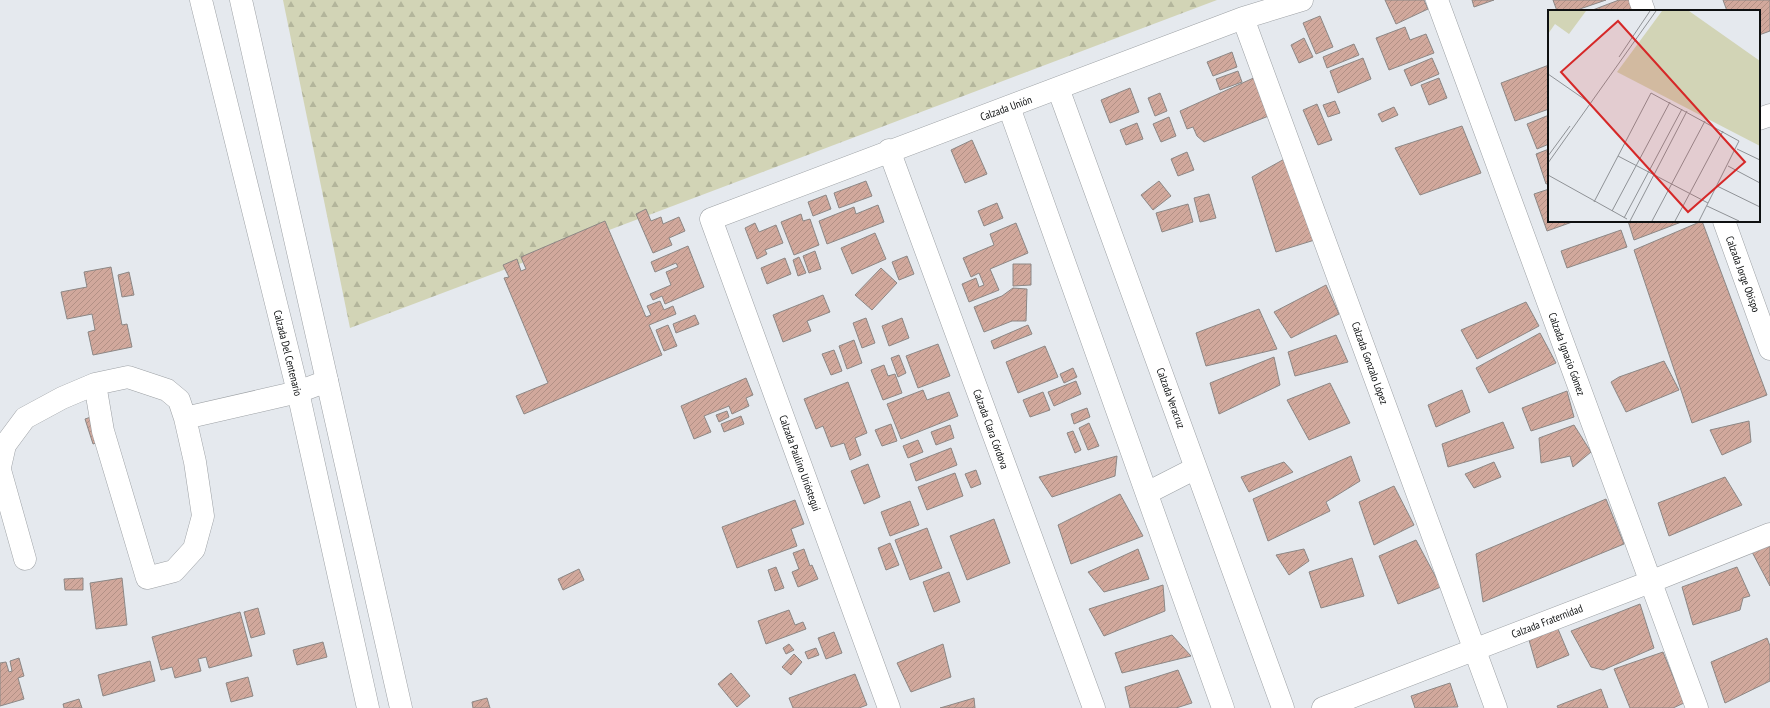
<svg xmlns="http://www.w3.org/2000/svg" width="1770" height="708" font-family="'PT Sans Narrow',sans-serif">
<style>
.forest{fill:url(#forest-firs)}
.building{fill:url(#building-hatch);stroke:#8c8785}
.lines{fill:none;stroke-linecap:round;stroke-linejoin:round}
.minor-casing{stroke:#9da1a5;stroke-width:23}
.major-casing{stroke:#9da1a5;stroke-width:23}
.minor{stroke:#fff;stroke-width:22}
.major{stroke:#fff;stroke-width:22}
.labels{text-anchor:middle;stroke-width:3.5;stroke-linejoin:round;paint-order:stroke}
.street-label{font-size:11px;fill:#0e1011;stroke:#fff}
.inset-road{fill:none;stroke:#8f9296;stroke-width:1}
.view{fill:#d62828;fill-opacity:0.15;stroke:#d62828;stroke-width:2}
.inset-edge{fill:none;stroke:#0e1011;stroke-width:2}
</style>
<defs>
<pattern id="forest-firs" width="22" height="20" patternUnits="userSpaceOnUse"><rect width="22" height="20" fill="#d2d4b6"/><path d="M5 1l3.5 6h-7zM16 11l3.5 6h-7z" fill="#b3b59b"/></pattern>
<pattern id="building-hatch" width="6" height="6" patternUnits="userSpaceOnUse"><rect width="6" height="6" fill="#d1a89c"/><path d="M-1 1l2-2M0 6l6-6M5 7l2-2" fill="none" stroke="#b29085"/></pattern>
</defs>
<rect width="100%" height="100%" fill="#e5e9ee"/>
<path class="forest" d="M283,0H1217L350,328Z"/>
<path class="building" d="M1385,0H1424L1428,9L1396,24Z
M1472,0H1494L1474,7Z
M1553,0H1606L1574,11H1557Z
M1619,0H1637L1641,11H1590Z
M1723,0H1770V31L1759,35V11H1727Z
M1320,16L1333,47L1316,54L1303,23Z
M1405,27L1410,40L1426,34L1434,53L1389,70L1376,38Z
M1304,38L1313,57L1299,63L1291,45Z
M1354,44L1359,55L1327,68L1323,57Z
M1232,52L1237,67L1213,76L1207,62Z
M1363,58L1371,79L1338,93L1330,71Z
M1432,58L1439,74L1411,86L1404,70Z
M1549,65V109L1515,121L1501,83Z
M1238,71L1242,82L1220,90L1216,79Z
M1258,76L1271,115L1204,142L1197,136L1193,127L1187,129L1180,111Z
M1439,78L1447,98L1429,105L1421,85Z
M1130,88L1139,112L1110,123L1101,100Z
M1160,93L1167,111L1155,116L1148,98Z
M1335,101L1340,113L1328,117L1323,105Z
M1317,104L1332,140L1318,145L1303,110Z
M1394,107L1398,115L1382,122L1378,114Z
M1549,115V144L1537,149L1527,124Z
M1169,117L1176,136L1161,142L1153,124Z
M1137,123L1143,139L1126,145L1120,130Z
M1462,126L1481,173L1420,195L1395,148Z
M972,140L987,174L965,183L951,150Z
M1549,149V183L1546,184L1536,154Z
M1187,152L1194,170L1178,176L1171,159Z
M1288,157L1321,238L1276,252L1252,177Z
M866,181L872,196L839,208L834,193Z
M1159,181L1171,196L1153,210L1141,195Z
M1549,189V221H1575L1547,231L1534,194Z
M1209,194L1216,218L1200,222L1194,198Z
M826,195L831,209L813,216L808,202Z
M997,203L1003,218L984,226L978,211Z
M1188,204L1193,222L1162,232L1156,213Z
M878,205L884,222L827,244L819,221L854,207L856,214Z
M646,209L651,221L661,217L663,224L679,217L685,231L669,238L672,245L653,253L636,214Z
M801,214L803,221L810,219L819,245L794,255L781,222Z
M605,221L646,317L651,315L647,306L660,301L664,310L673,306L676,314L649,325L662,355L524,414L516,396L548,383L504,278L509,277L503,265L517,259L521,271L526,269L521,257Z
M1628,221H1684L1634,240Z
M1702,221L1767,395L1692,423L1634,250Z
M755,223L759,232L776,225L783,243L765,250L767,254L757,259L745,228Z
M1016,223L1028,253L990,269L999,290L969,302L962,284L976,278L979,287L984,285L979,273L971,277L963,258L994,245L990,234Z
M1621,230L1627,247L1567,268L1561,251Z
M875,233L886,259L852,274L841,248Z
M688,246L704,287L665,304L662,296L653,300L650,294L671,285L666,272L678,267L676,263L655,272L651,262Z
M815,251L821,269L809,273L803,256Z
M907,256L914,274L899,280L892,262Z
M799,257L806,273L798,276L793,260Z
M785,258L791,274L767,284L761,268Z
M1013,264H1031V285L1013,286Z
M111,267L122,325L127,324L132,347L93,355L88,332L95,330L92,314L67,319L61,292L87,287L84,272Z
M881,268L897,283L872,310L855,295Z
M129,272L134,295L122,297L118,275Z
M1326,285L1339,314L1291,338L1274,312Z
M1013,288L1027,289L1026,321H1012L984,332L974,307L1002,296Z
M823,295L830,312L807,321L811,331L783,342L773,315Z
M1526,302L1539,326L1477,359L1461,330Z
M1259,309L1277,349L1206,366L1196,333Z
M695,315L699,324L676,333L673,324Z
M866,318L875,343L862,348L853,323Z
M902,318L909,338L889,346L882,326Z
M668,325L677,346L664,351L656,330Z
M1028,325L1032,334L994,349L991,341Z
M1540,333L1556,363L1489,393L1476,368Z
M1336,335L1348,362L1295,376L1288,352Z
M854,340L862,363L847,369L839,346Z
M938,344L950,376L918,388L906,356Z
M1045,346L1058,377L1018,393L1006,362Z
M834,350L842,371L831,375L822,354Z
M899,355L906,373L898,377L891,358Z
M1274,357L1280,385L1219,414L1210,383Z
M1664,361L1679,390L1626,412L1611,382L1619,377Z
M884,365L888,376L895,374L902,393L883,400L871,370Z
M1073,368L1077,377L1064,383L1060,374Z
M746,378L753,395L746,398L749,406L732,414L729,406L704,416L711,432L694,439L681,406Z
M1076,381L1081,394L1054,406L1048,392Z
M848,382L867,433L855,438L861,455L850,460L844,443L831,447L823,426L816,429L804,399Z
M1330,383L1350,423L1309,440L1287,400Z
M923,390L927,400L949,392L958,416L901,439L887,404Z
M1462,390L1470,412L1436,427L1428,405Z
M1567,391L1574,417L1531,431L1522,408Z
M1043,392L1050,410L1030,417L1023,400Z
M1087,408L1090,417L1074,424L1071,414Z
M727,411L729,417L719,422L716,415Z
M94,416L102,441L93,444L85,419Z
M741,416L744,424L724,432L721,424Z
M1749,421L1751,442L1722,455L1710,430Z
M1503,422L1514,448L1448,467L1442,444Z
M1089,423L1099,446L1088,450L1079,428Z
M891,424L897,441L882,446L875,430Z
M950,425L954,438L936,445L931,432Z
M1574,425L1591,452L1573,467L1570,456L1541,463L1539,438Z
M1073,431L1081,450L1075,453L1067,433Z
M918,440L923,452L908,458L903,446Z
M951,448L957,465L916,481L910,464Z
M1117,456L1115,476L1052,497L1039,477Z
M1351,456L1360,481L1326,502L1330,511L1268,541L1253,499Z
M1284,462L1293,472L1249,492L1241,477Z
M1494,462L1501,477L1474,488L1465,474Z
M868,464L880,497L864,504L851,471Z
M976,470L981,484L971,488L965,474Z
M955,473L963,496L927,510L918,487Z
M1725,477L1742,505L1669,536L1658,503Z
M1394,486L1414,525L1374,545L1359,502Z
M1120,494L1143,536L1071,564L1058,525Z
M1606,499L1624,544L1483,602L1476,554Z
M795,500L804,524L791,529L797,546L737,568L722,527Z
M910,501L919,525L890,536L881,512Z
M994,519L1010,563L967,580L950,536Z
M927,528L942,568L910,580L895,540Z
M1416,540L1441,587L1398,604L1379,556Z
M890,543L899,565L886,570L878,548Z
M1770,544V586L1752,552Z
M804,549L810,566L812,565L818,579L798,587L792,572L799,569L793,553Z
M1138,549L1149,579L1104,592L1088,572Z
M1304,549L1309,561L1289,575L1276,555Z
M1352,558L1364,596L1321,608L1309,572Z
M776,567L784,588L775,591L768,570Z
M1737,567L1750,596L1743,598L1740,610L1693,625L1682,587Z
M579,569L584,580L563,590L558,579Z
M949,572L960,602L934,612L923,582Z
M83,578V590H65L64,579Z
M122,578L127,625L96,629L90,583Z
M1163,585L1165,611L1104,636L1089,609Z
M1640,604L1654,648L1603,670L1591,667L1571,631Z
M258,608L265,634L251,638L244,612Z
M789,610L795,625L803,622L806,629L766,644L758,621Z
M240,612L252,656L209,668L206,657L198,659L201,671L175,678L172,667L161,670L152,637Z
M1558,629L1569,655L1537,668L1529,640Z
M834,632L842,653L826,659L818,638Z
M1172,635L1191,656L1122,673L1115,653Z
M1767,638L1770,646V681L1725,703L1711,662Z
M323,642L327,657L297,665L293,650Z
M789,644L794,650L786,654L783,648Z
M943,644L951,677L911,692L897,663Z
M816,648L819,655L808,659L805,652Z
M1663,652L1684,703L1673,708H1630L1614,669Z
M794,654L802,662L791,675L782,667Z
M19,658L24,676L18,678L24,699L0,706V663L6,662L9,672L12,671L10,661Z
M150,661L155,681L103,696L98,675Z
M1178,670L1192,703L1176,708H1130L1125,687Z
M731,673L750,696L737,707L718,684Z
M855,674L867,705L859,708H793L789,698Z
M248,677L253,696L231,702L226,683Z
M1450,683L1458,707L1415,708L1411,696Z
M1601,689L1608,708H1558L1557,706Z
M487,698L490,708H473L472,702Z
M974,698L975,708H940Z
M79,699L82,708H64L63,704Z"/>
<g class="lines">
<defs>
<path id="minor" d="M1437,0L1697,708
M1640,0L1644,11
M1243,18L1496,708
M1058,88L1283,708
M1009,107L1223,708
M1759,119L1770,115
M889,150L1094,708
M1724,221L1770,349
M95,384L103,431L147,578L174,571L194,549L203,516L195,462L185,418
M0,467L5,445L25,418L62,398L95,384L128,377L167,390L179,400L185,418L298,392L327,381
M0,470L25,559
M1147,493L1196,468
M889,708L711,219L1243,18L1302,0
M1323,708L1650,582L1770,534"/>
<path id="major" d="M201,0L298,392L368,708
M241,0L401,708"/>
</defs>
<use href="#minor" class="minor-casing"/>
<use href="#major" class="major-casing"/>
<use href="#minor" class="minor"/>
<use href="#major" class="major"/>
</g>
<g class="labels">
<g class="street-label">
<text transform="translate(1006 108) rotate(-20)" y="4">Calzada Unión</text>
<text transform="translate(1743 274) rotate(70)" y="4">Calzada Jorge Obispo</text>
<text transform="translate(288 353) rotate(76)" y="4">Calzada Del Centenario</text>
<text transform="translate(1567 354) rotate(70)" y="4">Calzada Ignacio Gómez</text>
<text transform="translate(1370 363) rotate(70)" y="4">Calzada Gonzalo López</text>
<text transform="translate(1171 398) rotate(70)" y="4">Calzada Veracruz</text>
<text transform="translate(991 429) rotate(70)" y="4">Calzada Clara Córdova</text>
<text transform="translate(800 463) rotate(70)" y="4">Calzada Paulino Urióstegui</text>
<text transform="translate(1547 621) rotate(-21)" y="4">Calzada Fraternidad</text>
</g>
</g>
<g transform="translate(1548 10)">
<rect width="212" height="212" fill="#e5e9ee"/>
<path d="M0,1H38L21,24L7,14L0,24ZM114,1H141L212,51V136L69,62Z" fill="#d2d4b6"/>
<path class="inset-road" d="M71,47L102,1M0,64L39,91M189,139L212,150M0,146L22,116M70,146L160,193M0,153L108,1M180,156L212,173M0,165L79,209M169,176L212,197M46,192L103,83L191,131L151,211M159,196L191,211M64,201L122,92M76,208L134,99M82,211L139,101M104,211L157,111M127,211L175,121"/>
<path class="view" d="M70,11L197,152L140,202L13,62Z"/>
<rect width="212" height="212" class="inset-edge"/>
</g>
</svg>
